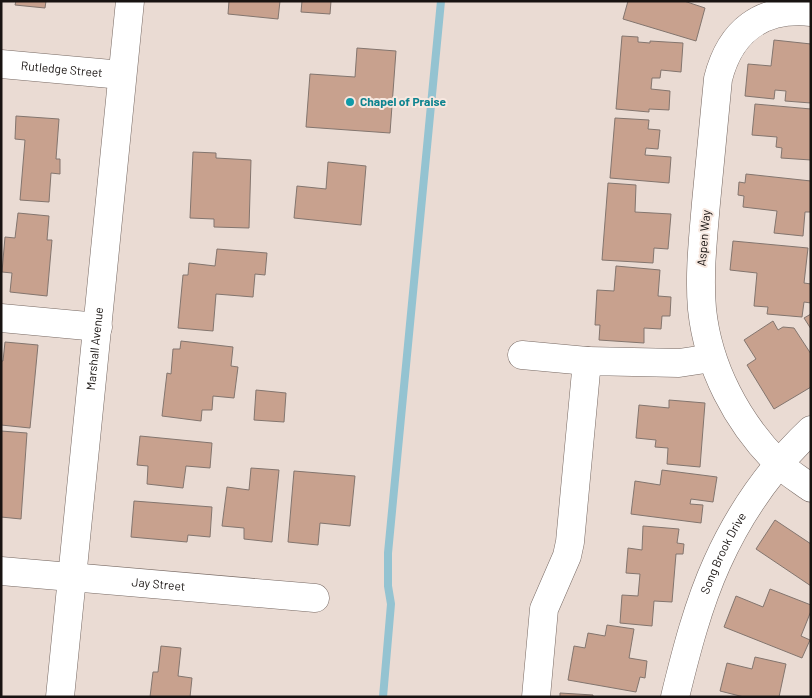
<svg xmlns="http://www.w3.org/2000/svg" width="812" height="698" font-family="Barlow,sans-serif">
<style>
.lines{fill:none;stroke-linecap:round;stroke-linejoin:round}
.stream{stroke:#94c3d1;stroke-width:8}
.building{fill:#c8a18e;stroke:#83756e}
.minor-casing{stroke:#776963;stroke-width:29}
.minor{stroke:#fff;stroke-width:28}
.culture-dot{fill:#0f9aa8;stroke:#f7e8e0;stroke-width:2}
.labels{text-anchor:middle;stroke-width:4;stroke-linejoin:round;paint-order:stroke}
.street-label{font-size:12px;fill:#181311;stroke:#f7e8e0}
.culture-label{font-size:12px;font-weight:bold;fill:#0d838f;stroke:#f7e8e0;text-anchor:start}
</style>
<rect width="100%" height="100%" fill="#eadbd3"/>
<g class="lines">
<path class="stream" d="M383,697L391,604L388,586V553L441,1"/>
</g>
<path class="building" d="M16,1H46L45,8L15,5Z
M229,1H280L278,19L228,14Z
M302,1H331L330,14L301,12Z
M628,1H684L705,8L696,41L623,19Z
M622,36L638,37V42L650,43V41L683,43L681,72L661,70L660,78H652L651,89L670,91L669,110L649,109V112L616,109Z
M774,40L811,44V103L785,101L786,91L775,90L774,99L745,96L748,64L771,66Z
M357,48L396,51L390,133L306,127L310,74L355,77Z
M755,104L811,109V160L781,158L782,148L776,147L777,137L752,135Z
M16,116L59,119L56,159H60V174L51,173L49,202L20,200L25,140L15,139Z
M615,118L649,120L648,129L660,130L658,149L646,148L645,155L671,157L669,183L610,178Z
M193,152L216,153V158L251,160L249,228L214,227V219L190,218Z
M328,162L366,166L361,225L294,218L297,186L326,189Z
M746,174L811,181V212H805L803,236L774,233L777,211L743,207L744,196L738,195L739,182L745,183Z
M608,183L636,185L635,212L671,214L668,249L654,248L653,263L602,260Z
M18,213L49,216L47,240H52L47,296L10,292L12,273L2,272L5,237L15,238Z
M733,241L808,248L804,283L811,284V303L804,302L802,317L767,314L768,307L754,306L757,273L730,270Z
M217,249L267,253L265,275L255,274L253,297L216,294L213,331L178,328L183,275H188L189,263L215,266Z
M616,266L660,270L658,296L671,297L670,316H662L661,329L644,328V343L599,340L600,325H595L597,290L614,291Z
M811,314V329L804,318Z
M773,321L778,330L783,327L794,328L811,354V387L774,409L747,365L756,359L744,340Z
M181,341L233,347L231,366L238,367L234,398L213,396L212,410H202L201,421L162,416L167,373L171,374L173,349H180Z
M5,342L38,345L30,428L1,425V361H3Z
M256,390L286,393L284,422L254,420Z
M669,400L705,403L700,467L667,464L668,448L655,447L656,440L636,438L639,405L669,408Z
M1,431L27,433L21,519L1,517Z
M140,436L212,443L210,468L186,466L183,488L147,484L148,466L137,465Z
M251,468L279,470L272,542L244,539V528L222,526L227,487L249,490Z
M662,470L717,477L713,502L691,499L690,504L703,505L701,523L631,514L635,481L660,485Z
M294,471L355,476L350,526L320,523L318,545L288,542Z
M134,501L212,507L210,537L188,535L187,542L131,537Z
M775,520L811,544V586L756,549Z
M643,526L679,529L677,543L684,544L683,554H676L672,602L654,601L652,626L620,623L622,595L638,596L640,574L626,573L628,548L642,550Z
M770,589L811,605V611L801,636L810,640L802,658L724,627L736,596L763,607Z
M607,625L634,629L629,658L647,661L645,678L640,677L636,692L568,680L574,646L585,648L588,633L605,636Z
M161,646L181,648L178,676L192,678L190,697H150L153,672H158Z
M755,657L786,664L779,697H744L720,691L727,663L752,669Z
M560,693L593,695V697H560Z"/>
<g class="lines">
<defs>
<g id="minor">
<path d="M811,12C761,7 730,31 718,79C714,120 710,162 706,203C703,239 699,274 702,309C708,367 737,422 778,463C787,472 800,480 811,488"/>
<path id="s1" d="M1,64L122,75"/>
<path d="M1,318L98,327"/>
<path d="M522,355L587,361"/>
<path id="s2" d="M1,571L315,598"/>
<path id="s3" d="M60,697L130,1"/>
<path d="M536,697L544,609L567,556L570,542L587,361L679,363L712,358"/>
<path id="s4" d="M675,697C686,652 698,605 717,563C739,514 772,467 811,430"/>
</g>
</defs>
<use href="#minor" class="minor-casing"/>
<use href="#minor" class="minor"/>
</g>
<circle class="culture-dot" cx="350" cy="102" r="5"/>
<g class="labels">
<g class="street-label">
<text dy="4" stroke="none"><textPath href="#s1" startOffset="61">Rutledge Street</textPath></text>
<text transform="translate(704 238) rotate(-85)" y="4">Aspen Way</text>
<text dy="4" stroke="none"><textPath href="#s3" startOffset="350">Marshall Avenue</textPath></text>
<text dy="4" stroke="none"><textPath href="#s4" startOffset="152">Song Brook Drive</textPath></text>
<text dy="4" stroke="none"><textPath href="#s2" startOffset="158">Jay Street</textPath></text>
</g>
<g class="culture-label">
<text x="360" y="106">Chapel of Praise</text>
</g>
</g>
<rect width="812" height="698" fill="none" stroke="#181311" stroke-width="5"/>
</svg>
